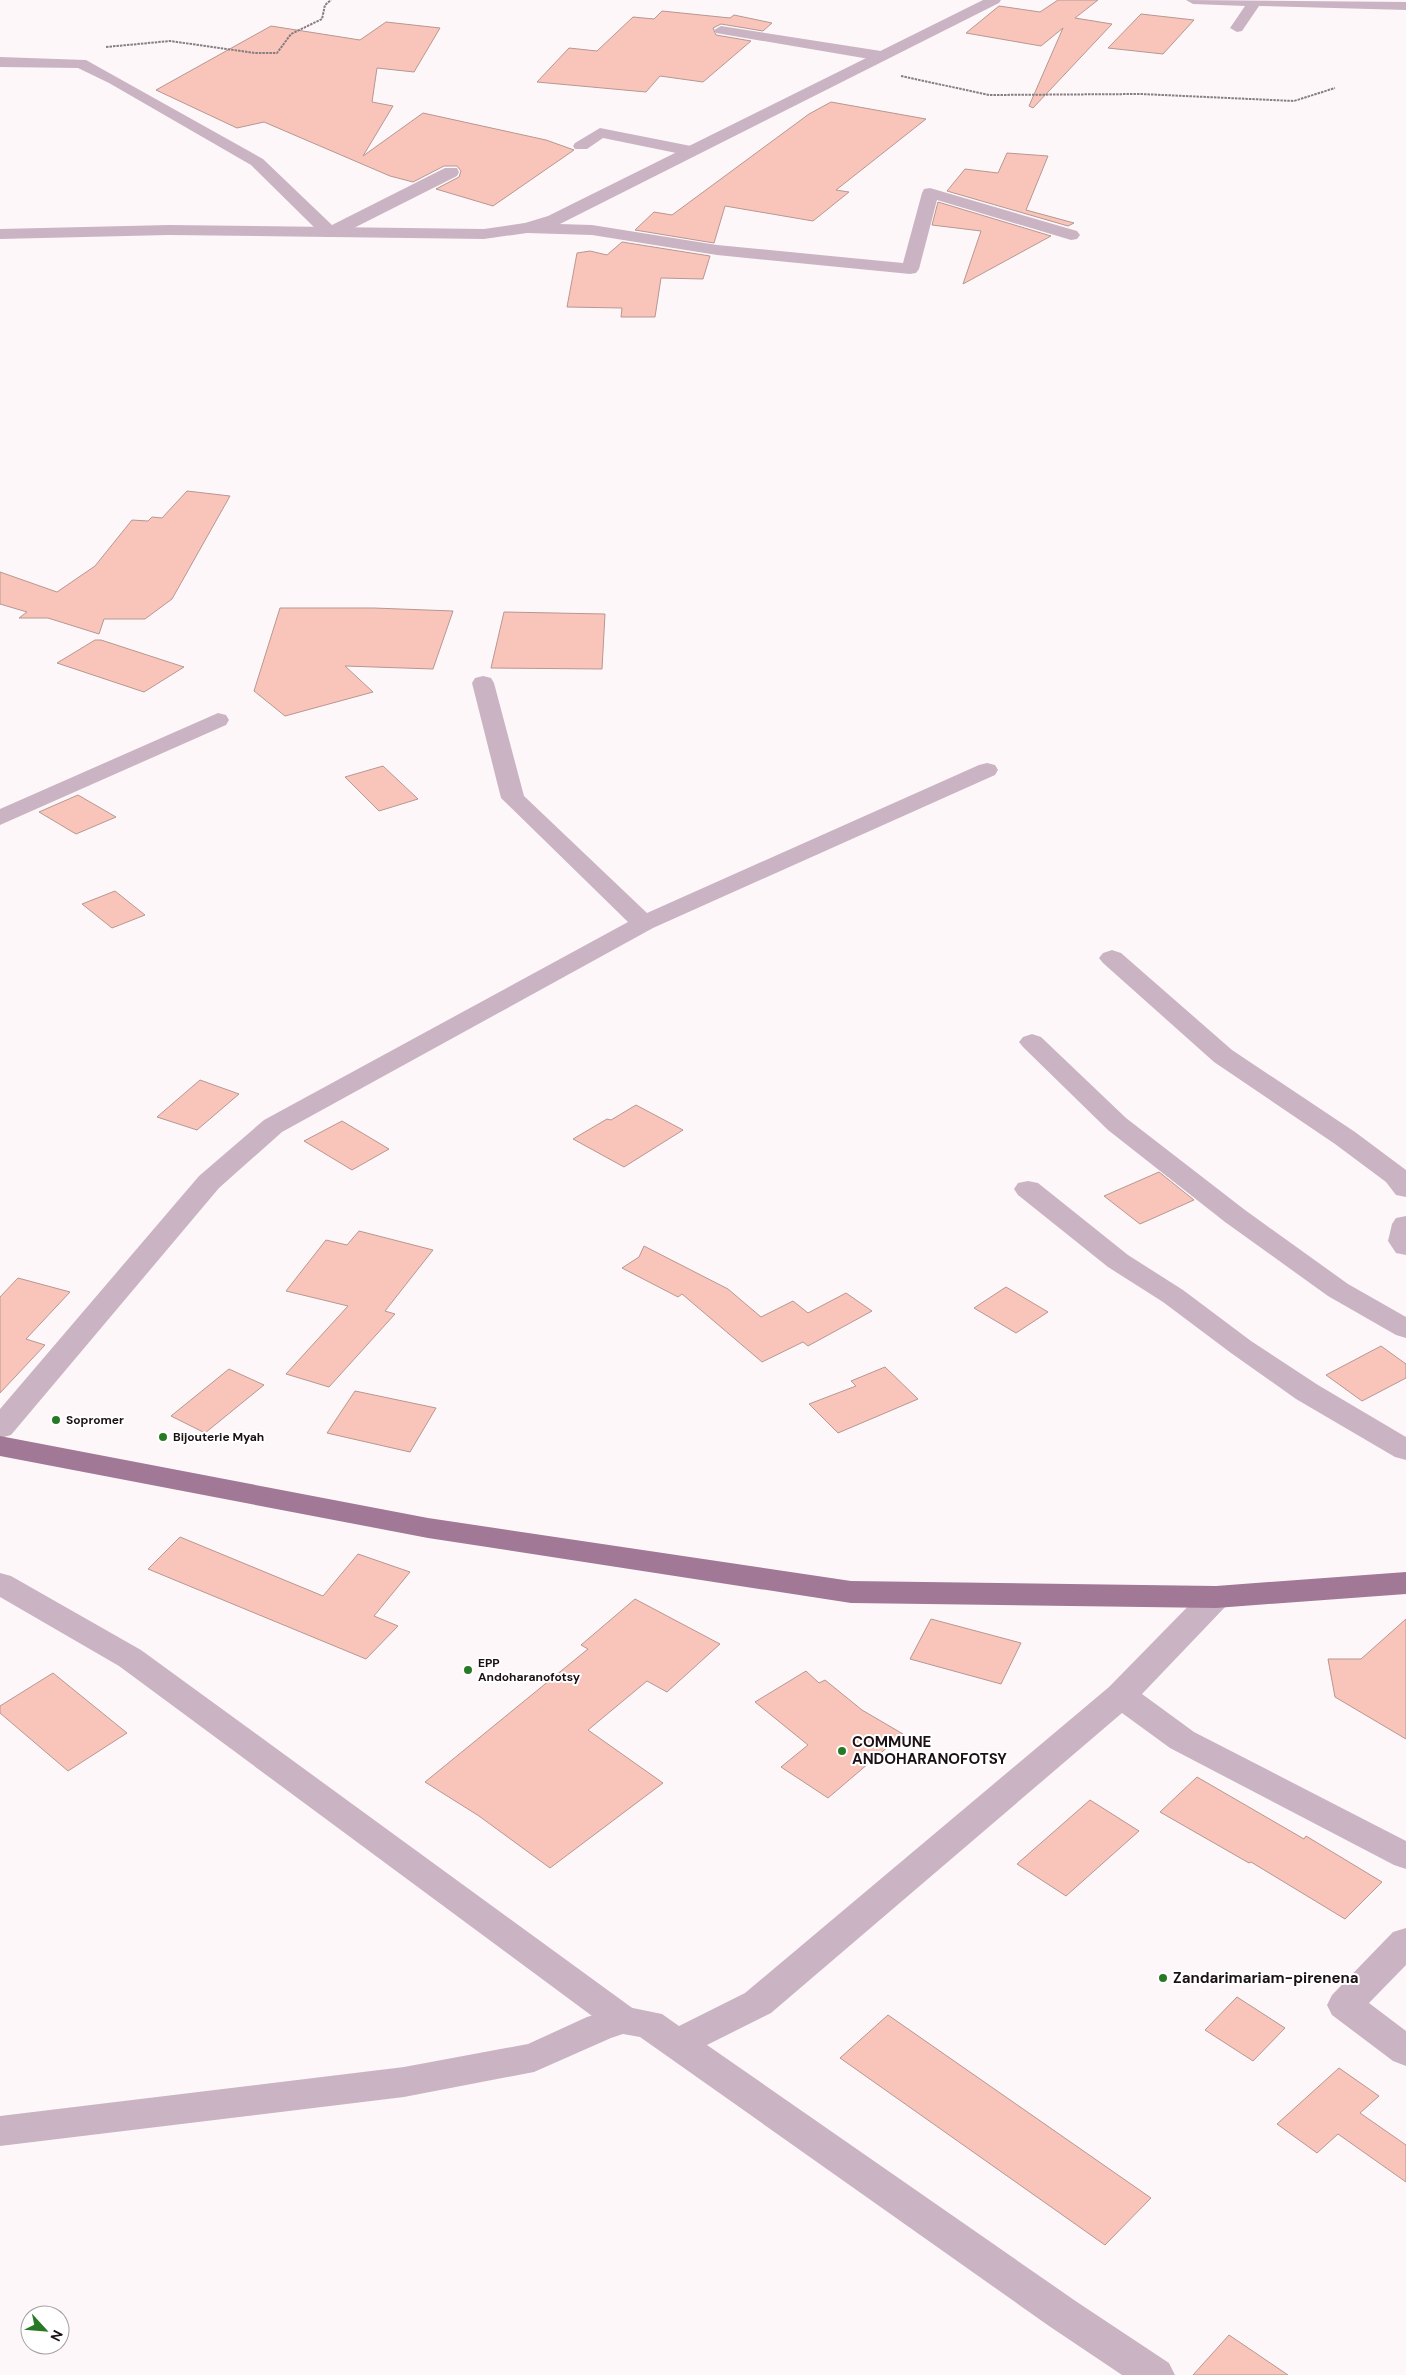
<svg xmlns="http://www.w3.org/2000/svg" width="1406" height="2375" font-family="'DM Sans',sans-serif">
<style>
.building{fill:#f9c5bb;stroke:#b79791}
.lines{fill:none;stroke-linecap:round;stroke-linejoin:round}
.path{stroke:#877e81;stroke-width:2;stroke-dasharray:2.5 1;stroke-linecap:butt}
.pedestrian{fill:#cab4c4;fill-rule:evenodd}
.minor{fill:#cab4c4;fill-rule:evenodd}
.tertiary{fill:#cab4c4;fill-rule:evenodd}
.primary{fill:#a17997;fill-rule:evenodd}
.poi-dot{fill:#277a25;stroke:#fff;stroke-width:2}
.labels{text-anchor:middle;stroke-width:4;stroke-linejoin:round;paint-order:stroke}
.poi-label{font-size:12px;font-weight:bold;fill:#1b1013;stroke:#fff;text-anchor:start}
.near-poi-label{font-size:15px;font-weight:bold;fill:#1b1013;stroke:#fff;text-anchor:start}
</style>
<rect width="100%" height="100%" fill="#fef7f9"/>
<path class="building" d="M1058,0H1098L1075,18L1112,24L1033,108L1029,106L1063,28L1041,46L966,33L999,6L1040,12Z
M662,11L730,18L734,15L772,23L763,31L721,24L713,28L716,35L751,41L703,82L660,76L646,92L537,82L569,48L597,51L633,17L654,19Z
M1141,14L1194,20L1163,54L1108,48Z
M386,22L440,28L414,72L377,68L372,102L393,106L363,156L423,113L546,140L574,150L493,206L436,189L459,177L461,171L457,166H444L413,182L390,176L264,122L237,128L156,90L271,26L360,40Z
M831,102L926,119L836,190L849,192L813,221L725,206L714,243L635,230L654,212L672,215L809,114Z
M1007,153L1048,156L1026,210L1074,223L1068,226L947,191L965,169L998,173Z
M938,202L1051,236L963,284L981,231L932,225Z
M622,242L710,256L703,279L661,278L655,317H621L622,308L567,307L577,253L590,251L607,255Z
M187,491L230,496L172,599L145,619H104L99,634L48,618H19L27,612L0,604V572L57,592L95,566L132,520L148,521L152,517L162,518Z
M280,608H374L453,611L433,669L345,666L373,692L285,716L254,691Z
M504,612L605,614L602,669L491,668Z
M95,640H101L184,667L144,692L57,663Z
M383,766L418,799L379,811L345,777Z
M78,795L116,817L76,834L39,812Z
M115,891L145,915L112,928L82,904Z
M200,1080L239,1094L197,1130L157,1117Z
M636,1105L683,1130L624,1167L573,1139L607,1119L611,1120Z
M342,1121L389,1149L352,1170L304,1141Z
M1159,1172L1194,1200L1140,1224L1104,1196Z
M359,1231L433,1250L385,1311L395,1314L329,1387L286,1374L348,1306L286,1291L326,1240L347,1245Z
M644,1246L728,1289L761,1317L793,1301L808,1313L846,1293L872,1311L808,1346L803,1342L762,1362L682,1294L678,1297L622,1268L639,1257Z
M18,1278L70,1292L26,1339L45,1345L0,1393V1297Z
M1006,1287L1048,1312L1016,1333L974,1308Z
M1381,1346L1406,1364V1378L1362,1401L1326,1375Z
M885,1367L918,1399L838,1433L809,1404L856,1386L851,1381Z
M229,1369L264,1385L205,1433L171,1416Z
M355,1391L436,1408L410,1452L327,1433Z
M180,1537L323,1596L358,1554L410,1572L374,1616L398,1626L366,1659L148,1569Z
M635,1599L720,1644L667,1692L647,1681L588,1730L663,1783L550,1868L479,1816L425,1782L588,1649L581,1645Z
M931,1619L1021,1643L1001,1684L910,1659Z
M1406,1619V1739L1335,1697L1328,1659H1361Z
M806,1671L819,1683L825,1680L862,1710L903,1734L828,1798L781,1767L808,1745L755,1702Z
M53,1673L127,1733L68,1771L0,1713V1706Z
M1197,1777L1304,1839L1306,1836L1382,1882L1345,1919L1251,1862L1249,1863L1160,1812Z
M1090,1800L1139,1831L1066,1896L1017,1864Z
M1237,1997L1285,2028L1253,2061L1205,2030Z
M888,2015L1151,2198L1105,2245L840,2058Z
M1339,2068L1379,2096L1360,2113L1406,2145V2182L1338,2134L1317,2153L1277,2124Z
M1229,2335L1288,2375H1193Z"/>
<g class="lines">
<path class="path" d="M106,47L170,41L255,53H277L291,34L322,19L325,5L331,0
M901,76L989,95L1141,94L1294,101L1335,88"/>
<path class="pedestrian" d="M0,1573L11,1576L141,1650L635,2010L640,2020L635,2030L623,2034L611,2030L119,1666L0,1597Z"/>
<path class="minor" d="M1186,0L1406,2V10L1259,6L1242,31L1237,32L1230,28L1245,6L1193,4Z
M721,26L881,51L889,56L881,61L716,33L714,30Z
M0,57L86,60L263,159L332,225L445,168H457L459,172L457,176L336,237H324L251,165L109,83L78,68L0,67Z
M600,128L691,146L697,148L699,151L697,154L691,156L603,138L587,149H575L573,146L575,143Z
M930,188L1077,231L1080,235L1077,239L1071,240L937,200L919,269L916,273L910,274L717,255L592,235L527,233L521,232L518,228L521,224L527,223L592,225L717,245L903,263L922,193L924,189Z
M483,676L491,678L494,683L524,796L647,913L979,765L987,763L995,765L998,770L995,775L653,928L282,1132L219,1188L11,1435L0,1438V1409L199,1176L264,1120L628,922L501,798L472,683L475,678Z
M218,713L226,715L229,720L226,725L0,825V809Z
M1112,950L1121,953L1232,1050L1355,1132L1406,1170V1197L1396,1195L1386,1182L1335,1144L1214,1062L1103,963L1099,958L1103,953Z
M1032,1034L1041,1037L1126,1118L1245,1210L1348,1284L1406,1317V1338L1396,1335L1328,1296L1225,1222L1108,1130L1023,1047L1019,1042L1023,1037Z
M1028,1181L1038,1183L1128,1255L1183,1290L1251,1341L1318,1385L1406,1437V1460L1395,1457L1296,1399L1231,1353L1163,1302L1108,1267L1018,1195L1014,1189L1018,1183Z
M1406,1216V1255L1396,1253L1388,1241L1392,1224L1396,1218Z
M1216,1586L1227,1589L1232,1597L1227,1605L1142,1694L1194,1732L1406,1841V1869L1394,1865L1170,1748L1122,1713L771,2013L707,2045L1077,2302L1169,2363L1175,2375H1122L1049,2326L640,2037L623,2034L611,2038L534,2072L404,2097L0,2146V2116L404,2067L528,2044L587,2017L623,2006L662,2014L679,2026L745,1993L1109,1687L1205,1589Z
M1406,1928V1965L1369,2003L1406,2031V2066L1393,2061L1332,2015L1327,2005L1332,1995L1393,1932Z"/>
<path class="tertiary" d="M983,0H1001L999,3L560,224L527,233L484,239L169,235L0,239V229L169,225L484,229L525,223L548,216Z"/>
<path class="primary" d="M0,1436L428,1518L851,1581L1216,1586L1406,1572V1594L1216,1608L851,1603L428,1538L0,1456Z"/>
</g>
<g class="poi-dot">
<circle cx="56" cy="1420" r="5"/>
<circle cx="163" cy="1437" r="5"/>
<circle cx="468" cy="1670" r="5"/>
<circle cx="842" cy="1751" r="5"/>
<circle cx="1163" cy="1978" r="5"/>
</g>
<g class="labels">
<g class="poi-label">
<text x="66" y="1424">Sopromer</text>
<text x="173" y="1441">Bijouterie Myah</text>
<text x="478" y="1667">EPP<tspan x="478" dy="14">Andoharanofotsy</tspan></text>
</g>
<g class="near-poi-label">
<text x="852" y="1747">COMMUNE<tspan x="852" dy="17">ANDOHARANOFOTSY</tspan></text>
<text x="1173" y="1983">Zandarimariam-pirenena</text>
</g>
</g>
<g transform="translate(45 2330) rotate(116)"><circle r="24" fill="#ffffff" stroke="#a49fa1"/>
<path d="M0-4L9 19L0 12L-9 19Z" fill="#277a25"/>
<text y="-8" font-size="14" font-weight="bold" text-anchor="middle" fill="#1b1013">N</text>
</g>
</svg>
